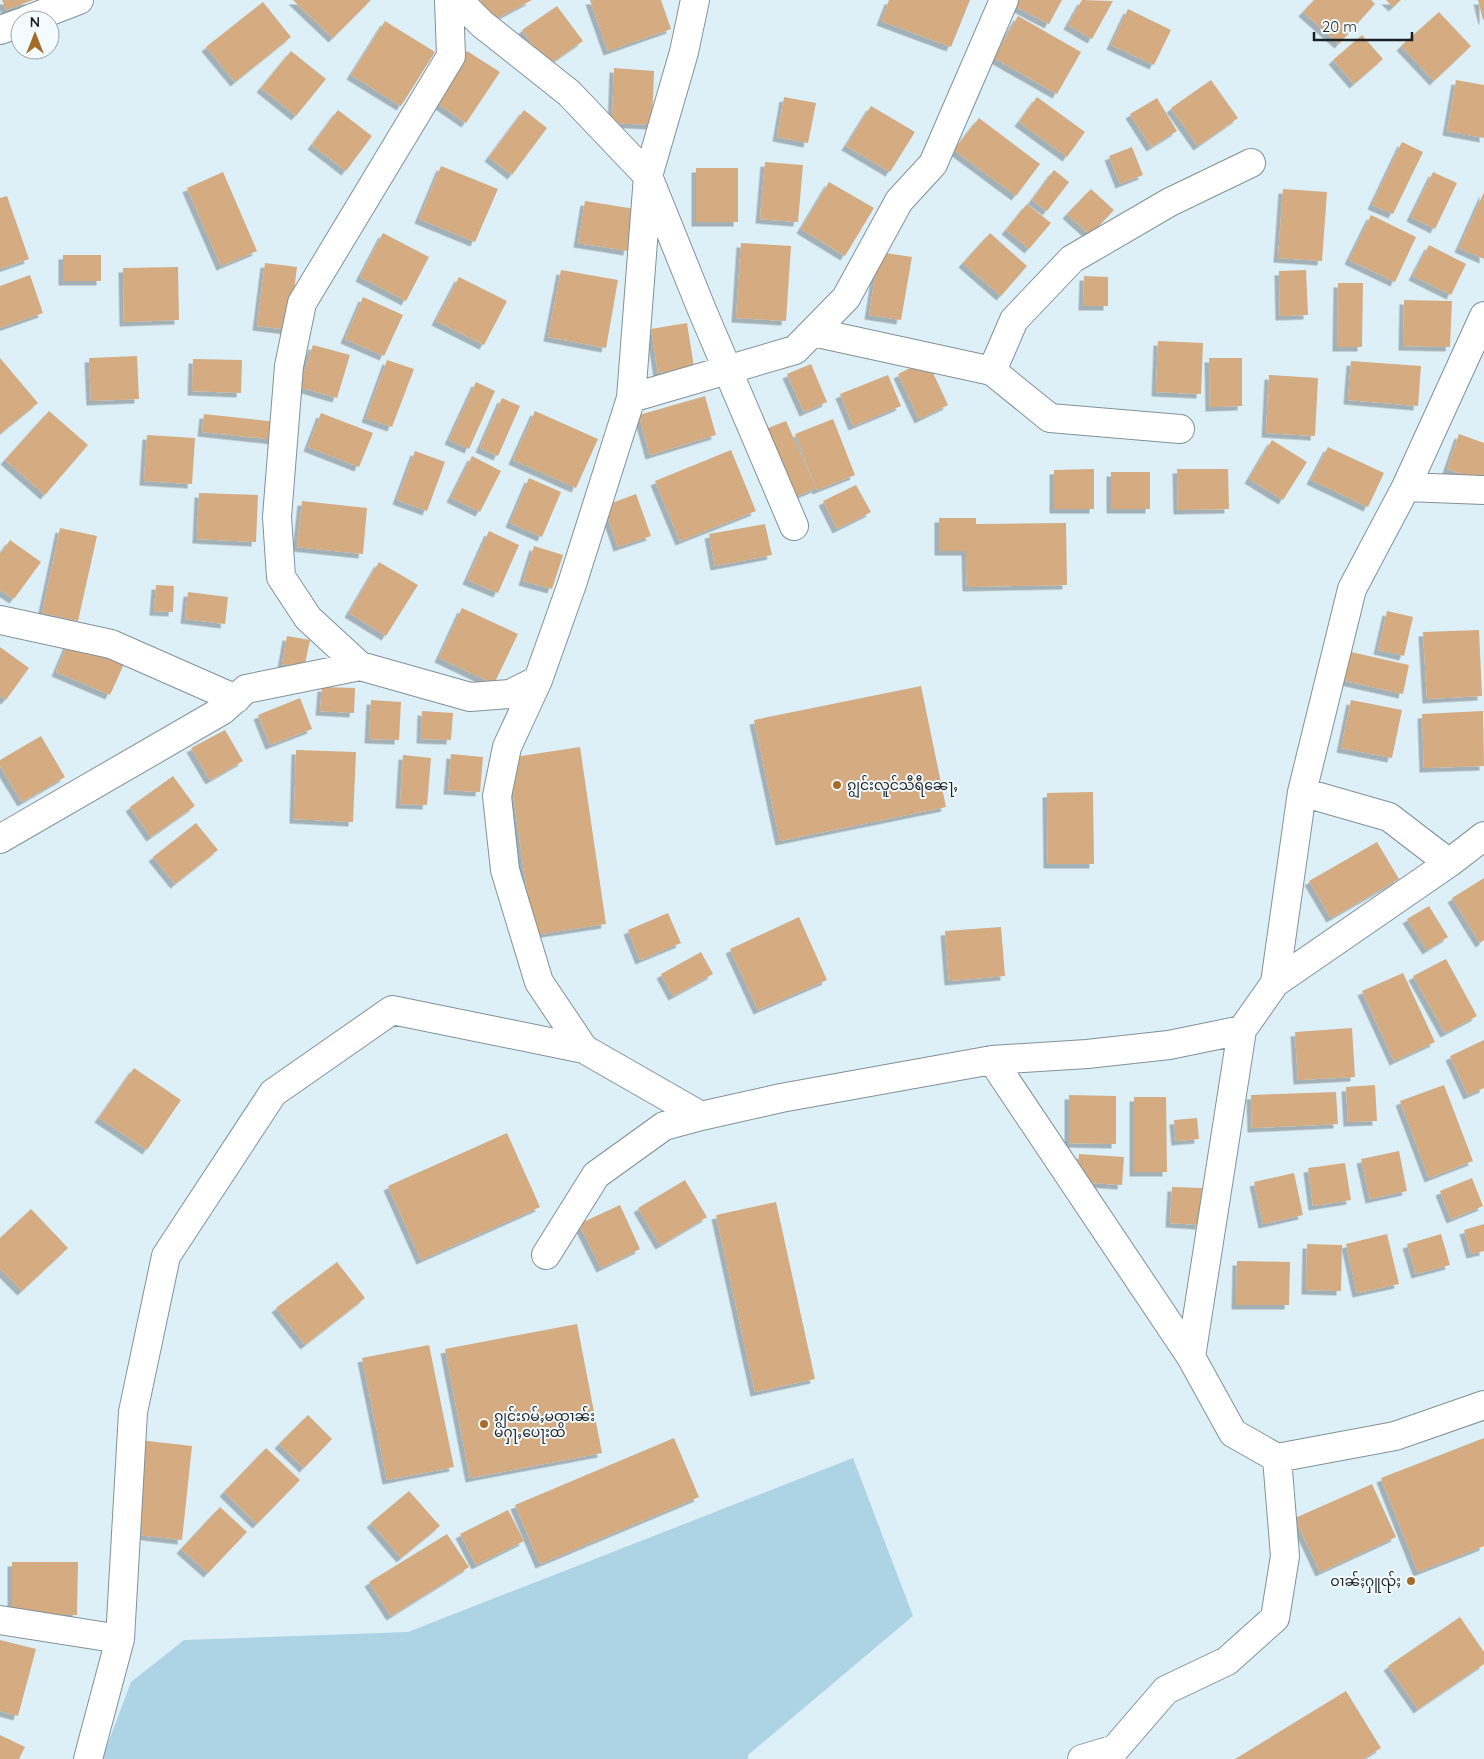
<svg xmlns="http://www.w3.org/2000/svg" width="1484" height="1759" font-family="Quicksand,'Noto Sans Myanmar',sans-serif">
<style>
.green{fill:#add4e5}
.building{fill:#d5ab81;filter:url(#shadow)}
.lines{fill:none;stroke-linecap:round;stroke-linejoin:round}
.minor-casing{stroke:#809198;stroke-width:30}
.minor{stroke:#fff;stroke-width:28}
.poi-dot{fill:#a46b2a;stroke:#f4fbfe;stroke-width:2}
.labels{text-anchor:middle;stroke-width:4;stroke-linejoin:round;paint-order:stroke}
.poi-label{font-size:14px;fill:#1a2023;stroke:#f4fbfe;text-anchor:start}
</style>
<defs>
<filter id="shadow"><feDropShadow dx="-4.5" dy="4.5" stdDeviation="0" flood-color="#0004"/></filter>
</defs>
<rect width="100%" height="100%" fill="#def0f7"/>
<path class="green" d="M853,1458L913,1616L748,1755V1759H102L131,1682L184,1640L408,1632Z"/>
<path class="building" d="M2,0H33L6,10Z
M293,0H371L333,38Z
M480,0H532L492,21Z
M590,0H661L671,29L608,51Z
M889,0H970L951,47L881,21Z
M1013,0H1062L1049,24L1011,4Z
M1082,0L1113,1L1092,39L1068,25Z
M1314,0H1371L1375,4L1339,44L1303,12Z
M1386,0H1401L1393,7Z
M1478,0H1484V20H1483Z
M263,2L291,37L235,82L206,47Z
M557,6L583,41L547,66L522,30Z
M1128,9L1171,30L1154,65L1111,45Z
M1439,12L1471,46L1434,81L1401,46Z
M1018,16L1081,52L1057,94L994,58Z
M385,21L435,52L401,106L351,75Z
M1362,35L1383,59L1354,84L1333,60Z
M291,51L326,79L296,116L261,88Z
M467,51L500,72L466,123L434,101Z
M614,68L654,71L652,125L612,123Z
M1211,80L1238,118L1198,146L1171,108Z
M1456,80L1484,85V138L1447,131Z
M784,97L816,103L808,143L777,137Z
M1037,97L1085,132L1067,157L1019,122Z
M1157,98L1177,131L1151,147L1130,114Z
M871,106L915,132L890,172L846,146Z
M338,110L372,136L346,171L312,145Z
M524,110L547,128L512,175L489,157Z
M979,118L1040,164L1016,196L954,150Z
M1402,142L1423,152L1393,214L1372,205Z
M1132,147L1143,175L1120,184L1109,156Z
M765,162L803,165L798,222L760,219Z
M441,166L498,189L475,242L419,219Z
M696,168H738V222H696Z
M1054,170L1069,182L1047,211L1032,200Z
M223,172L257,251L221,266L187,188Z
M1433,172L1457,183L1435,229L1411,217Z
M829,182L874,208L845,256L801,229Z
M1091,189L1114,210L1090,235L1067,214Z
M1283,189L1327,192L1322,261L1278,258Z
M1484,192V259L1459,248Z
M7,196L29,259L0,269V198Z
M585,201L635,209L628,251L578,243Z
M1027,204L1051,223L1029,249L1006,230Z
M1371,215L1416,237L1395,282L1349,260Z
M383,233L429,257L406,301L360,277Z
M990,233L1027,266L1001,296L963,263Z
M741,243L791,246L786,321L736,318Z
M1429,245L1466,264L1451,295L1413,276Z
M879,252L912,257L901,320L869,315Z
M63,255H101V281H63Z
M265,263L297,267L289,330L257,326Z
M178,267L179,320L124,322L123,268Z
M561,270L618,280L606,348L548,337Z
M1306,270L1308,315L1280,316L1279,271Z
M30,275L43,313L0,328V286Z
M1084,276L1108,277V306H1083Z
M459,277L507,301L484,345L436,321Z
M1338,283H1363L1362,347H1337Z
M363,297L403,315L384,356L345,339Z
M1404,300L1452,301L1450,347L1403,346Z
M687,323L694,367L658,373L651,329Z
M1158,341L1203,343L1201,394L1156,392Z
M313,345L350,355L337,398L299,387Z
M137,356L139,399L91,401L89,358Z
M0,358L38,403L0,434Z
M1209,358H1242V406L1210,407Z
M193,359L242,360L241,393L192,391Z
M387,360L414,369L392,427L366,418Z
M927,360L948,405L919,419L898,374Z
M1351,361L1421,366L1418,406L1348,400Z
M811,364L827,402L804,412L787,374Z
M888,375L901,406L853,426L840,394Z
M1269,375L1318,378L1315,436L1266,433Z
M476,382L495,391L469,449L449,440Z
M705,396L716,435L650,455L639,415Z
M502,398L520,406L498,456L480,448Z
M49,411L88,445L45,495L5,460Z
M535,411L598,439L576,488L513,460Z
M321,413L373,433L359,467L308,447Z
M204,414L278,422L276,440L202,432Z
M833,419L855,475L817,490L795,434Z
M786,421L816,488L793,498L763,430Z
M1459,434L1484,443V482L1447,469Z
M147,435L195,438L192,484L144,481Z
M1272,440L1307,462L1283,500L1249,479Z
M1328,447L1384,473L1368,507L1311,480Z
M731,450L756,511L680,541L655,481Z
M415,451L445,462L427,511L397,500Z
M472,456L501,471L480,512L451,498Z
M1094,469V509H1054V470Z
M1177,469H1228L1229,509L1178,510Z
M1111,472H1150V509H1111Z
M529,478L561,492L542,537L510,523Z
M856,485L871,512L837,529L823,501Z
M199,493L258,495L256,542L197,539Z
M636,494L651,536L618,547L604,506Z
M302,501L367,508L363,554L297,547Z
M939,518H976V524L1066,523L1067,585L967,587L966,551H939Z
M765,524L772,555L715,566L709,534Z
M60,528L97,536L78,621L42,613Z
M489,531L519,545L498,593L467,580Z
M10,540L41,562L14,599L0,590V554Z
M534,546L563,555L552,589L523,581Z
M379,562L418,585L386,636L349,613Z
M156,585L174,586L173,612L154,611Z
M188,592L228,597L225,624L185,619Z
M462,608L518,634L494,684L439,658Z
M1387,611L1413,617L1404,656L1378,650Z
M1479,630L1482,696L1427,699L1423,632Z
M287,636L310,640L304,669L282,664Z
M69,641L124,664L110,695L56,672Z
M0,647L29,668L6,700L0,696Z
M1351,652L1409,665L1403,694L1345,681Z
M921,686L946,807L780,841L754,720Z
M322,687L355,688L354,713L320,711Z
M300,698L312,729L270,745L258,715Z
M371,700L401,702L399,740L369,739Z
M1351,700L1402,710L1392,758L1341,748Z
M422,711L453,713L451,740L421,739Z
M1483,711L1484,766L1424,768L1422,714Z
M225,730L243,761L210,780L191,748Z
M41,736L65,777L22,802L0,766V760Z
M580,747L606,924L533,935L508,758Z
M296,750L356,752L353,822L294,819Z
M451,754L483,757L480,792L448,790Z
M403,755L431,758L427,805L400,804Z
M173,776L195,806L151,837L130,807Z
M1093,792L1094,864H1048L1047,793Z
M196,823L218,850L175,884L153,857Z
M1377,842L1399,879L1331,918L1309,881Z
M1484,878V940L1480,943L1452,898Z
M1429,906L1448,937L1427,950L1407,919Z
M668,913L681,943L640,960L628,930Z
M799,917L827,980L758,1010L730,949Z
M1001,927L1005,976L949,981L945,931Z
M701,952L713,974L673,996L661,974Z
M1446,959L1477,1016L1445,1033L1413,976Z
M1403,973L1435,1042L1394,1061L1362,991Z
M1352,1028L1355,1077L1298,1080L1295,1032Z
M1484,1040V1088L1468,1095L1450,1056Z
M134,1068L181,1100L147,1150L99,1118Z
M1375,1085L1377,1121L1348,1122L1346,1087Z
M1444,1085L1473,1161L1429,1178L1400,1101Z
M1336,1092L1338,1124L1252,1128L1251,1095Z
M1069,1095L1116,1096V1144L1069,1143Z
M1134,1097H1166L1167,1172H1134Z
M1197,1118L1199,1139L1176,1141L1174,1120Z
M507,1133L540,1207L421,1260L388,1186Z
M1399,1151L1407,1191L1370,1199L1361,1159Z
M1079,1154L1124,1157L1122,1185L1077,1182Z
M1345,1163L1351,1200L1313,1206L1308,1168Z
M1294,1173L1303,1215L1263,1224L1254,1182Z
M1472,1178L1483,1206L1451,1219L1440,1191Z
M685,1180L707,1217L660,1245L638,1208Z
M1172,1187L1202,1188L1200,1225L1170,1223Z
M776,1202L815,1379L755,1392L716,1215Z
M620,1205L640,1249L601,1268L579,1224Z
M31,1209L68,1248L22,1291L0,1269V1238Z
M1484,1224V1251L1471,1254L1464,1230Z
M1387,1234L1399,1284L1357,1293L1346,1244Z
M1441,1234L1450,1265L1416,1274L1407,1244Z
M1307,1244L1342,1245L1341,1291L1306,1290Z
M1237,1261L1290,1262L1289,1305H1236Z
M337,1262L365,1298L305,1345L276,1308Z
M577,1324L602,1453L470,1478L445,1349Z
M429,1345L454,1467L387,1480L362,1358Z
M308,1415L332,1439L304,1468L279,1444Z
M674,1438L699,1497L540,1564L515,1505Z
M1484,1438V1546L1418,1572L1381,1478Z
M139,1440L192,1446L182,1540L130,1534Z
M266,1448L300,1480L257,1524L224,1492Z
M1372,1484L1396,1537L1320,1572L1295,1518Z
M409,1491L440,1526L401,1558L371,1523Z
M220,1507L247,1532L208,1573L181,1549Z
M508,1510L524,1541L476,1565L460,1534Z
M447,1534L469,1567L391,1616L369,1582Z
M12,1562H78L77,1615L12,1614Z
M1460,1617L1484,1652V1664L1418,1709L1388,1666Z
M0,1640L36,1649L18,1716L0,1711Z
M1346,1691L1381,1748L1363,1759H1235Z
M0,1735L25,1747L19,1759H0Z"/>
<g class="lines">
<defs>
<path id="minor" d="M449,0L451,56L302,303L289,366L277,517L281,577L308,618L360,666L470,697L510,694L538,680L572,584L631,398L795,350L846,298L899,201L933,164L1004,0
M458,0L482,24L569,93L648,176L631,398
M695,0L684,52L648,176L702,310L794,526
M27,20L79,0
M0,30L20,23
M813,332L992,371L1050,418L1180,429
M992,371L1014,320L1072,259L1170,202L1251,163
M1406,487L1484,490
M0,620L111,644L236,699
M538,680L507,747L497,796L505,870L539,982L584,1049
M1302,792L1389,817L1449,863L1484,836
M0,839L223,710L246,689L360,666
M1275,983L1449,863
M992,1060L1191,1357L1233,1433L1277,1458L1395,1436L1484,1405
M546,1255L596,1175L664,1126L701,1116L781,1098L992,1060L1087,1054L1169,1045L1242,1030L1275,983L1302,792L1352,589L1406,487L1484,316
M1191,1357L1242,1030
M0,1620L120,1639
M88,1759L120,1639L133,1412L166,1256L273,1093L392,1010L584,1049L701,1116
M1082,1759L1115,1749L1166,1690L1227,1661L1275,1618L1285,1556L1277,1458"/>
</defs>
<use href="#minor" class="minor-casing"/>
<use href="#minor" class="minor"/>
</g>
<g class="poi-dot">
<circle cx="837" cy="785" r="5"/>
<circle cx="484" cy="1424" r="5"/>
<circle cx="1411" cy="1581" r="5"/>
</g>
<g class="labels">
<g class="poi-label">
<text x="847" y="790">ၵျွင်းလူင်သီရီၼေႃႇ</text>
<text x="494" y="1421">ၵျွင်းၵမ်ႇမထၢၼ်း<tspan x="494" dy="16">မႁႃႇပေႃးထိ</tspan></text>
<text x="1401" y="1586" text-anchor="end">ဝၢၼ်ႈႁူၺ်ႈ</text>
</g>
</g>
<g transform="translate(35 35)"><circle r="24" fill="#f4fbfe" stroke="#9da3a6"/>
<path d="M0-4L9 19L0 12L-9 19Z" fill="#a46b2a"/>
<text y="-8" font-size="14" font-weight="bold" text-anchor="middle" fill="#1a2023">N</text>
</g>
<path d="M1314 32v8h98v-8" fill="none" stroke="#1a2023" stroke-width="2.5"/>
<text x="1322" y="32" font-size="15" fill="#1a2023" stroke="#f4fbfe" stroke-width="4" paint-order="stroke">20 m</text>
</svg>
